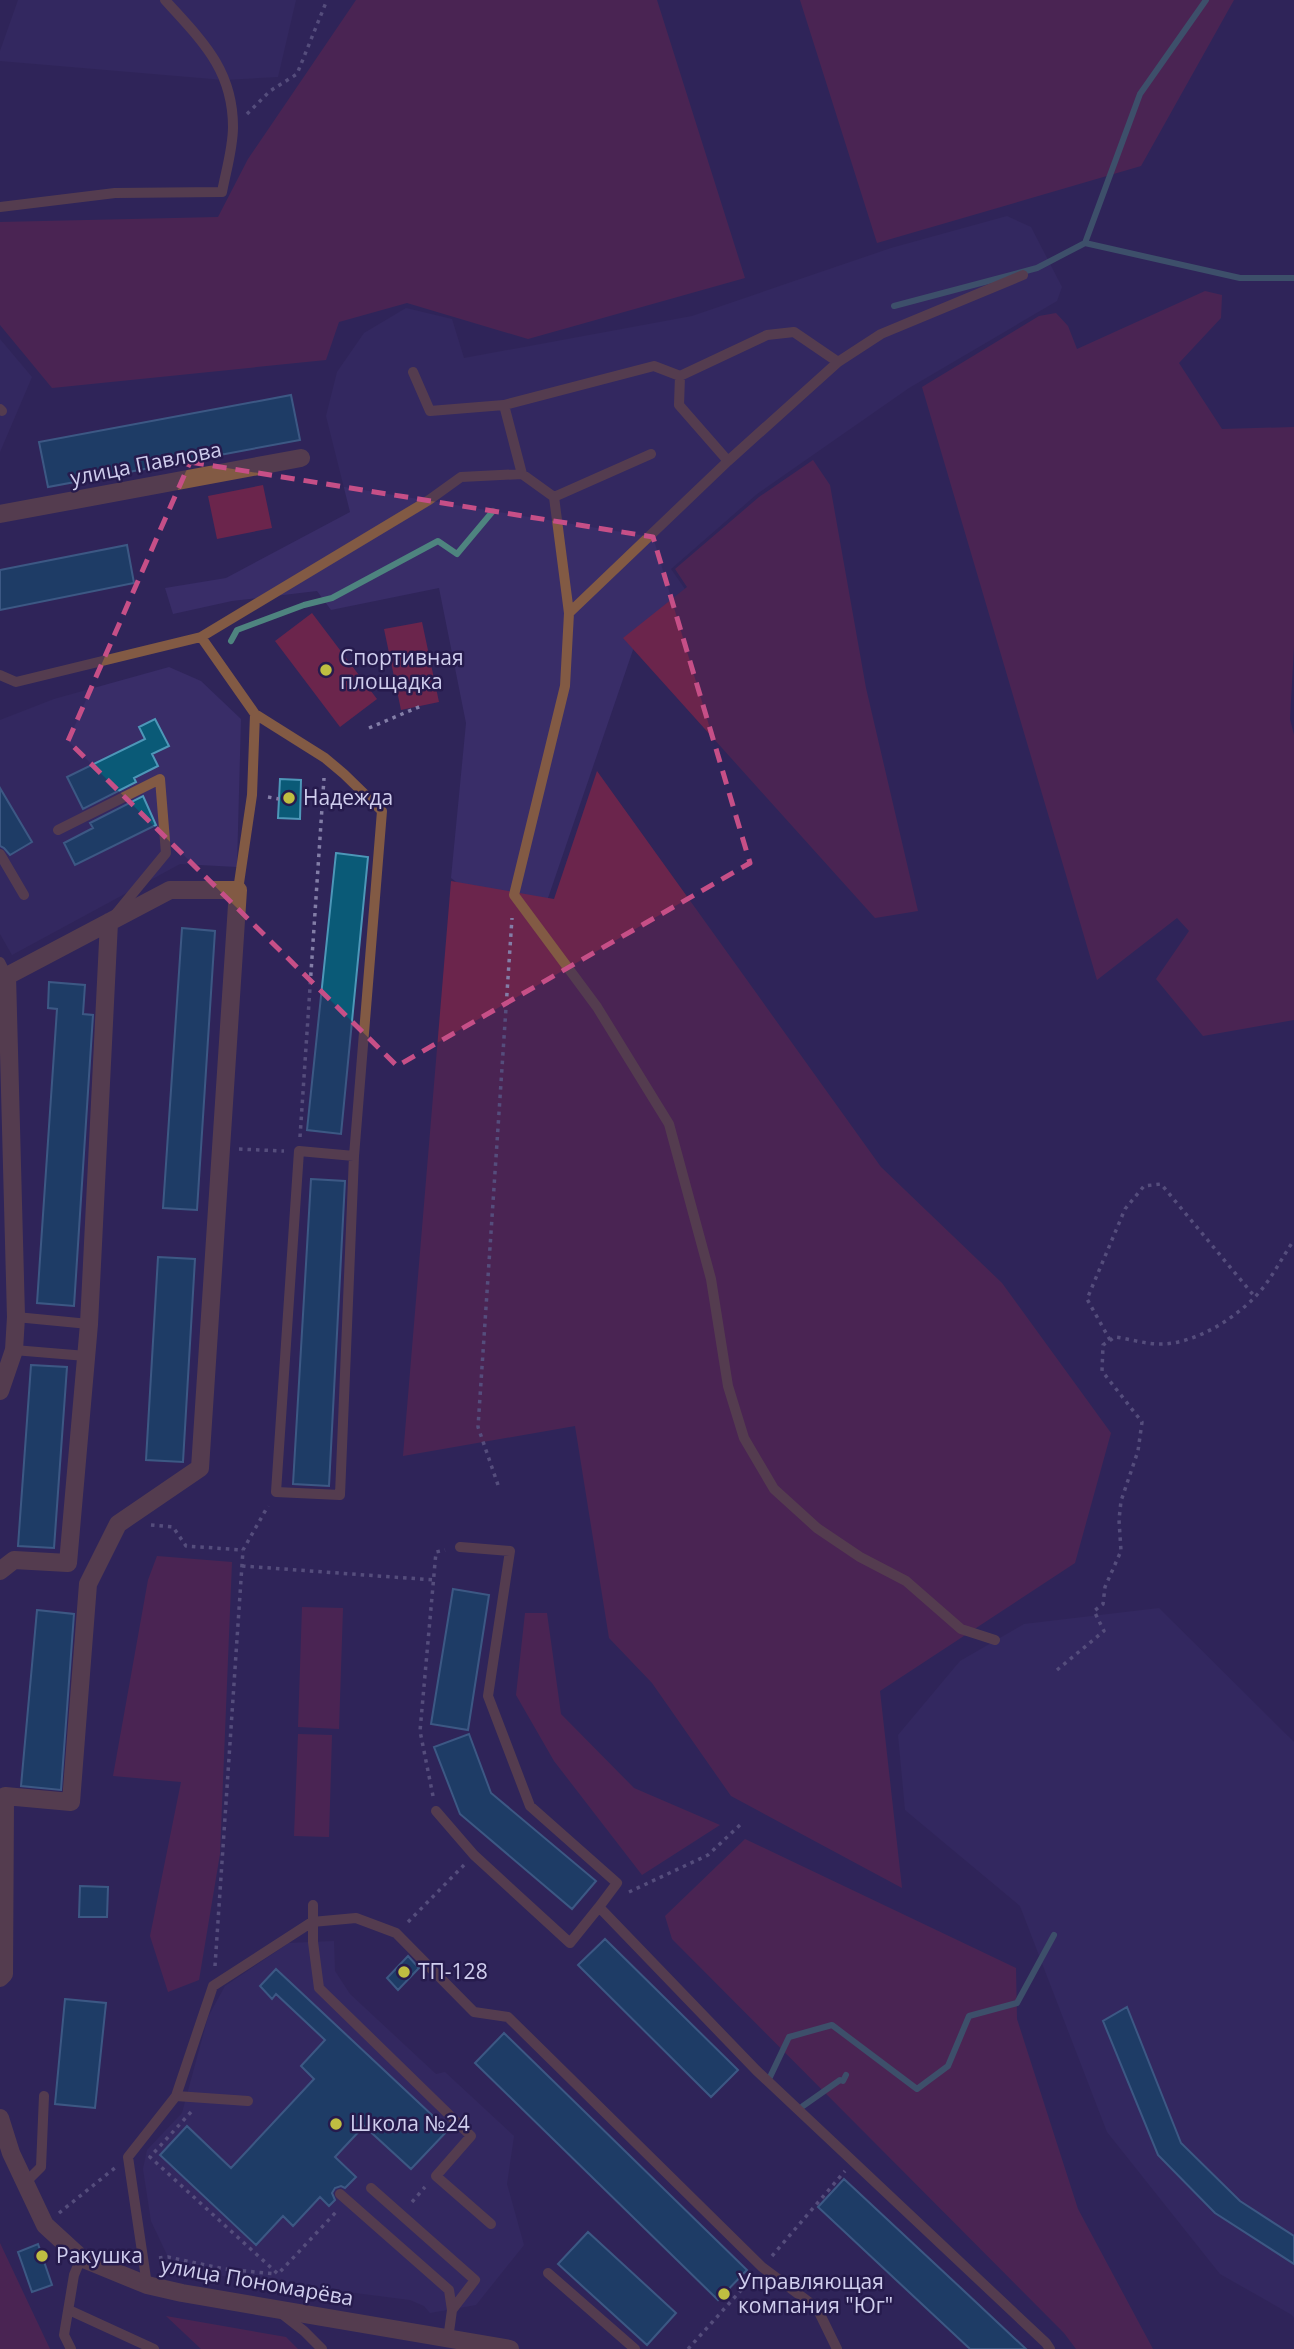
<svg xmlns="http://www.w3.org/2000/svg" width="1294" height="2349" font-family="'Open Sans',sans-serif">
<style>
.built{fill:#392d68}
.green{fill:#6b254c}
.lines{fill:none;stroke-linecap:round;stroke-linejoin:round}
.stream{stroke:#4e847f;stroke-width:6}
.building{fill:#0a5a77;stroke:#4d97b8;stroke-width:2}
.path{stroke:#837ea7;stroke-width:3.5;stroke-dasharray:3.5 5;stroke-linecap:butt}
.service{stroke:#825a44;stroke-width:10}
.minor{stroke:#825a44;stroke-width:18}
.marked{fill:none;stroke:#c64f87;stroke-width:5;stroke-dasharray:14 9;stroke-linejoin:round}
.poi-dot{fill:#bfbe41;stroke:#261b4d;stroke-width:2.5}
.labels{text-anchor:middle;stroke-width:5;stroke-linejoin:round;paint-order:stroke}
.street-label{font-size:21px;fill:#d0ceee;stroke:#261b4d}
.poi-label{font-size:21px;fill:#d0ceee;stroke:#261b4d;text-anchor:start}
</style>
<rect width="100%" height="100%" fill="#2f2559"/>
<path class="built" d="M18,0H296L278,77L224,80L0,61V51Z
M1007,216L1031,227L1062,287L1057,301L909,388L757,494L671,569L694,602L634,647L547,901L460,885L451,878L466,723L439,588L331,610L317,591L232,601L173,614L165,588L226,578L350,512L326,416L337,372L364,333L406,308L452,319L464,358L692,316L891,248Z
M0,339L32,377L0,452Z
M169,667L201,681L241,719L237,867L180,864L12,955L0,934V720L54,699Z
M1159,1608L1294,1742V2318L1292,2315L1220,2274L1107,2132L1020,1906L905,1810L898,1735L960,1661L1024,1624Z
M334,1941L335,1971L350,1994L436,2074L445,2072L514,2136L507,2184L524,2245L476,2305L430,2313L424,2306L410,2300L199,2273L168,2257L151,2221L143,2169L147,2150L182,2113L208,2017L225,1986L289,1943Z"/>
<path class="green" d="M356,0H657L745,278L528,339L407,303L339,322L326,360L52,388L0,325V222L218,217L248,159Z
M800,0H1234L1141,166L877,243Z
M1205,291L1222,295L1221,318L1179,363L1222,429L1294,427V646L1290,719L1294,735V1020L1203,1036L1156,979L1189,931L1177,918L1097,980L922,387L1039,316L1056,313L1068,326L1077,349Z
M813,460L830,485L866,688L918,911L875,918L623,638L687,587L675,569L759,497Z
M263,485L272,528L217,539L208,496Z
M312,613L377,699L340,727L275,641Z
M422,622L439,702L401,710L384,629Z
M597,771L881,1167L1002,1283L1111,1433L1075,1563L880,1691L902,1888L731,1796L652,1683L609,1638L575,1426L403,1456L451,881L554,899Z
M157,1556L232,1562L220,1854L199,1980L168,1992L150,1936L181,1782L113,1776L148,1580Z
M302,1607L343,1608L339,1729L298,1727Z
M525,1613H547L561,1714L634,1788L720,1825L642,1875L554,1761L516,1695Z
M298,1734L332,1735L329,1837L294,1836Z
M745,1839L1016,1968L1017,2019L1078,2209L1153,2349H1076L1064,2333L672,1939L665,1916Z
M0,2243L50,2349H0Z
M166,2316L286,2337L298,2349H201Z"/>
<g class="lines">
<path class="stream" d="M1085,243L1240,278H1294
M894,306L1037,268L1085,243L1140,94L1206,0
M231,641L237,630L304,605L332,598L438,541L457,554L493,511
M770,2077L789,2037L832,2025L917,2089L948,2066L969,2016L1017,2003L1054,1935
M803,2106L840,2080L843,2081L846,2075"/>
</g>
<path class="building" d="M291,395L300,440L48,487L39,442Z
M127,545L134,583L0,610V570Z
M155,719L169,746L152,754L158,766L134,778L136,782L83,809L67,777L145,739L139,727Z
M280,779L301,780L300,819L278,818Z
M0,788L32,842L10,855L4,848L0,846Z
M143,796L156,825L75,865L64,843L93,828L90,823Z
M336,853L368,857L341,1134L307,1130Z
M182,928L215,931L197,1210L163,1208Z
M49,982L85,985L83,1014L93,1015L74,1306L37,1303L57,1009L48,1008Z
M311,1179L345,1181L329,1486L293,1484Z
M158,1257L195,1259L183,1462L146,1460Z
M31,1365L67,1367L54,1548L18,1546Z
M453,1589L489,1595L468,1730L431,1724Z
M37,1610L74,1614L61,1790L21,1786Z
M469,1734L491,1793L596,1881L572,1909L460,1814L434,1747Z
M80,1886L108,1887L107,1917H79Z
M605,1939L738,2070L711,2097L578,1965Z
M408,1956L419,1968L398,1990L387,1978Z
M276,1969L448,2130L411,2169L364,2126L335,2157L356,2177L345,2188L341,2186L335,2188L332,2193L335,2200L329,2206L320,2197L293,2226L283,2216L256,2245L160,2155L187,2126L231,2168L314,2079L301,2066L325,2040L276,1994L272,1999L260,1986Z
M65,1999L106,2003L95,2108L55,2104Z
M1127,2007L1181,2143L1240,2201L1294,2236V2264L1215,2213L1158,2155L1103,2021Z
M504,2033L747,2270L718,2300L475,2063Z
M844,2179L963,2290L1026,2349H970L818,2207Z
M588,2232L676,2313L647,2345L558,2264Z
M38,2244L52,2285L32,2292L18,2252Z"/>
<g class="lines">
<path class="path" d="M247,114L270,91L297,74L327,0
M369,728L421,706
M268,797L279,799
M300,1137L324,778
M239,1149L284,1151
M1110,1340L1087,1299L1125,1209L1144,1186L1161,1184L1255,1297
M498,1485L478,1427L512,918
M151,1525L173,1527L186,1546L243,1550
M242,1566L434,1580
M1057,1670L1104,1631L1094,1611L1103,1604L1105,1587L1121,1551L1119,1520L1121,1501L1138,1451L1142,1422L1102,1371L1103,1345L1115,1337C1131,1339 1148,1345 1164,1344C1196,1342 1231,1321 1254,1298C1270,1282 1281,1259 1294,1240
M433,1796L420,1731L436,1552L445,1550
M629,1892L708,1855L740,1825
M408,1922L464,1865
M215,1966L243,1550L268,1506
M191,2112L150,2157L278,2274L337,2211
M412,2202L425,2187
M59,2213L116,2167
M772,2256L845,2171
M159,2258L168,2257L225,2269L276,2274
M688,2349L753,2277"/>
<path class="service" d="M0,207L115,193L222,192C226,171 233,148 233,127C233,69 201,40 165,0
M413,372L430,411L504,405L654,366L680,376L767,335L794,332L838,362
M680,376L679,405L728,461L569,613L565,686L514,895L597,1007L669,1124L711,1279L728,1386L744,1438L774,1489L817,1528L860,1557L906,1581L961,1629L995,1640
M0,409L2,411
M728,461L838,362L881,334L1023,275
M522,474L554,497L651,454
M554,497L569,613
M201,637L429,500L461,477L522,474L504,405
M0,675L16,682L201,637L255,714
M58,830L160,779L166,853L115,915
M0,854L24,895
M238,890L252,795L255,714L325,758L344,774L382,811L354,1156L340,1495L276,1492L299,1151L354,1156
M0,962L7,976
M16,1317L89,1324
M14,1350L86,1356
M460,1547L510,1551L488,1696L530,1806L617,1883L599,1907L756,2070L1046,2343L1050,2349
M436,1811L474,1855L570,1943L599,1907
M313,1905V1942L319,1988L471,2136L436,2176L491,2224
M176,2096L248,2101
M25,2183L41,2167L44,2096
M371,2188L475,2280L452,2310
M340,2194L449,2290L452,2310L448,2339
M548,2273L635,2349
M147,2285L128,2157L176,2096L213,1986L312,1922L356,1918L396,1933L474,2012L508,2017L762,2267L817,2308L837,2349
M69,2310L154,2349
M281,2313L304,2331L322,2349
M71,2349L64,2335L74,2275L81,2258"/>
<path class="minor" d="M0,514L301,458
M0,1391L14,1350L16,1317L7,976L170,890H238L200,1468L118,1524L88,1584L71,1802L5,1796L4,1974L0,1978
M0,1571L14,1560L68,1563L89,1324L109,922
M0,2118L11,2153L45,2225L81,2258L147,2285L182,2293L510,2349"/>
</g>
<path d="M0 0H1294V2349H0ZM190,462L653,537L750,863L397,1066L68,741Z" fill="#2f2559" fill-opacity=".55" fill-rule="evenodd"/>
<path class="marked" d="M190,462L653,537L750,863L397,1066L68,741Z"/>
<g class="poi-dot">
<circle cx="326" cy="670" r="7"/>
<circle cx="289" cy="798" r="7"/>
<circle cx="404" cy="1972" r="7"/>
<circle cx="336" cy="2124" r="7"/>
<circle cx="42" cy="2256" r="7"/>
<circle cx="724" cy="2294" r="7"/>
</g>
<g class="labels">
<g class="street-label">
<text transform="translate(146 464) rotate(-11)" y="7">улица Павлова</text>
<text transform="translate(257 2282) rotate(10)" y="7">улица Пономарёва</text>
</g>
<g class="poi-label">
<text x="340" y="665">Спортивная<tspan x="340" dy="24">площадка</tspan></text>
<text x="303" y="805">Надежда</text>
<text x="418" y="1979">ТП-128</text>
<text x="350" y="2131">Школа №24</text>
<text x="56" y="2263">Ракушка</text>
<text x="738" y="2289">Управляющая<tspan x="738" dy="24">компания "Юг"</tspan></text>
</g>
</g>
</svg>
